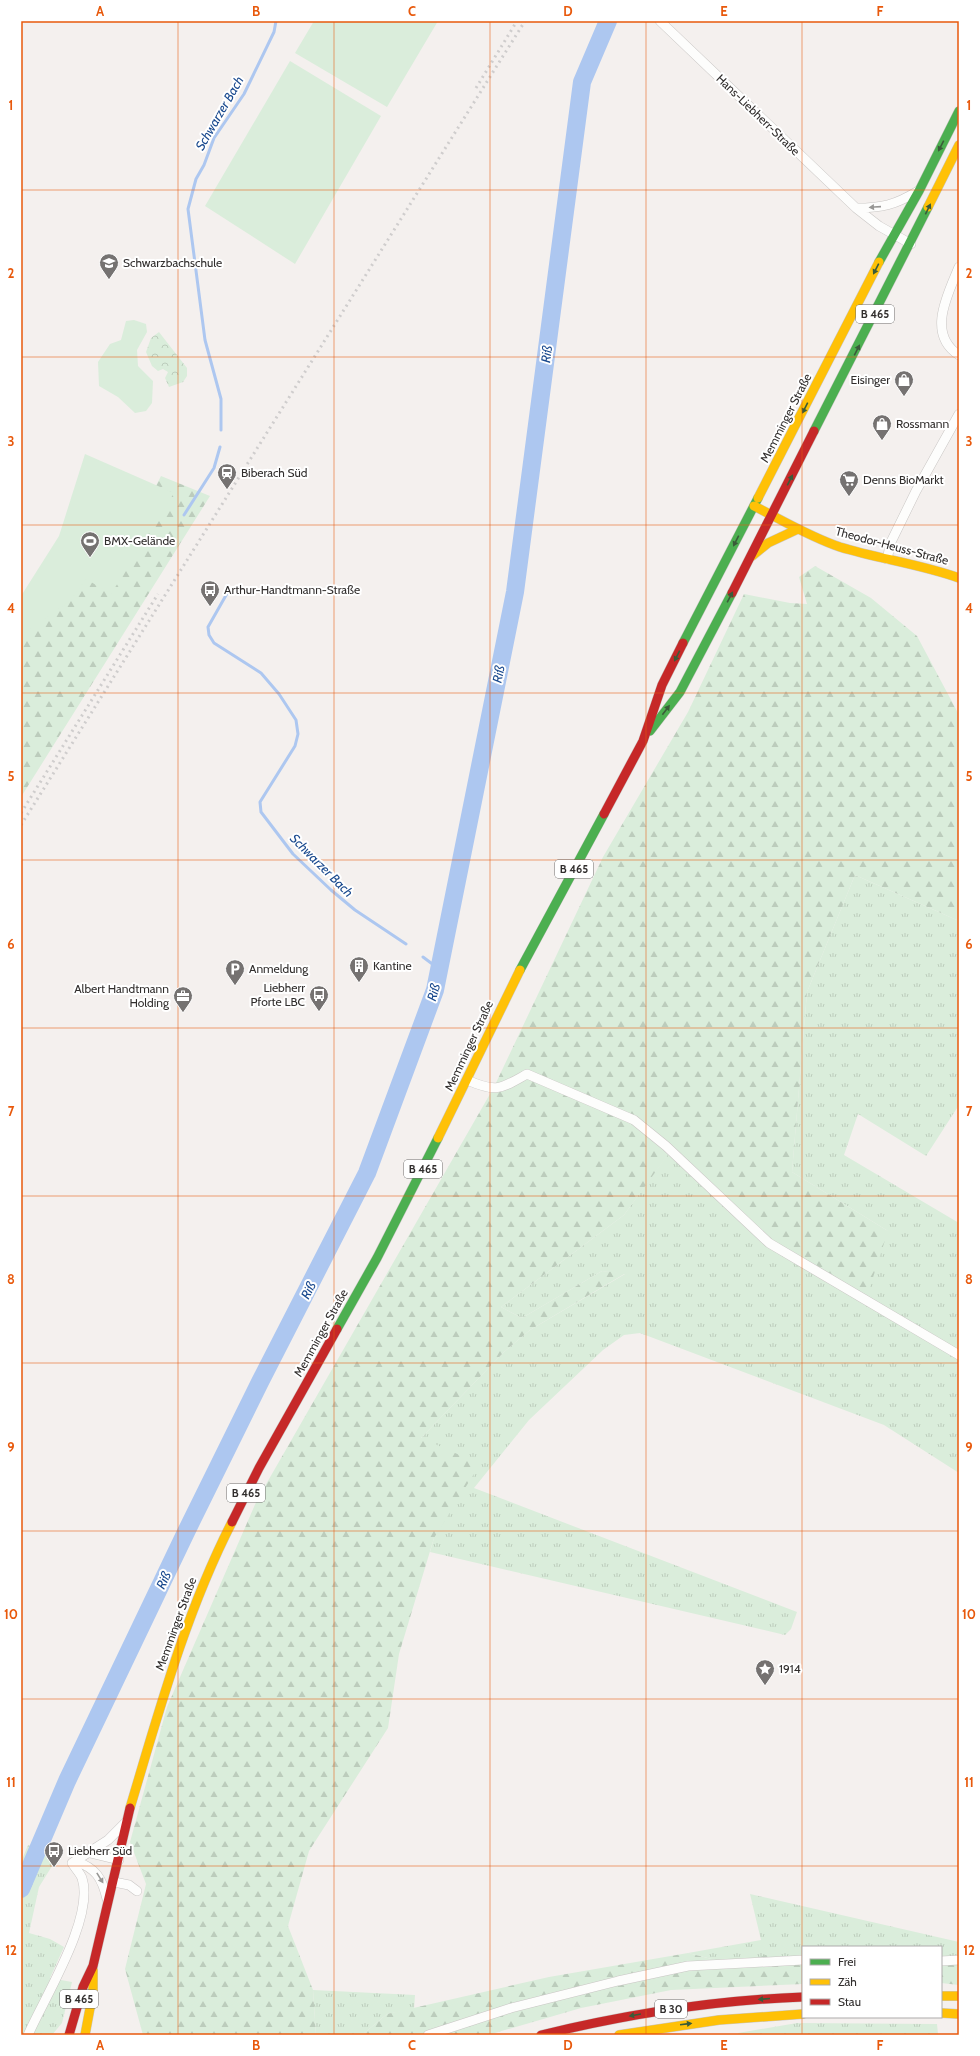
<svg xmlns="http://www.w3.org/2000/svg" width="980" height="2056" font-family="Cabin,sans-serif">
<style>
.grass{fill:url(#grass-tufts)}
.forest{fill:url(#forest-firs)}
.park{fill:url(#park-crowns)}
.garden{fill:#daeddb}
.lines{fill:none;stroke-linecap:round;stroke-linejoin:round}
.stream{stroke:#adc7f0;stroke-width:3}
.river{stroke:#adc7f0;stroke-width:18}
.street-casing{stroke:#c9c6c4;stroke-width:10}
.fast-casing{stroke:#c9c6c4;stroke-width:10}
.slow-casing{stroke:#c9c6c4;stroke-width:10}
.jam-casing{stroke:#c9c6c4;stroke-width:10}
.street{stroke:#fdfdfc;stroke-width:9}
.fast{stroke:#4caf50;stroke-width:9}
.slow{stroke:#ffc107;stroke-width:9}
.jam{stroke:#c62828;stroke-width:9}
.rail{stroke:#cfcdcd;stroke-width:3;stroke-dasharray:2 4;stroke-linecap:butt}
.oneway{fill:#3a5b39}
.oneway2{fill:#979694}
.grid{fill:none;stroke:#e8590c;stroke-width:1;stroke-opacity:0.55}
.labels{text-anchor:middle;stroke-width:4;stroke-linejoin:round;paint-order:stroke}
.shield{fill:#fff;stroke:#6f6d6c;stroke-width:1}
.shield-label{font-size:11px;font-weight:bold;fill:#312e2d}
.street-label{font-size:12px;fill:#312e2d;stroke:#fff}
.poi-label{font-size:12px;fill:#312e2d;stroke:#fff;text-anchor:start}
.water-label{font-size:13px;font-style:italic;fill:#19498e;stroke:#fff}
.neatline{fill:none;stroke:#e8590c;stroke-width:1.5}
.grid-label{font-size:13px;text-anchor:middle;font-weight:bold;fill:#e8590c}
</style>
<defs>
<pattern id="grass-tufts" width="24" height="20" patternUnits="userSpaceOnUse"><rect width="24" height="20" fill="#daeddb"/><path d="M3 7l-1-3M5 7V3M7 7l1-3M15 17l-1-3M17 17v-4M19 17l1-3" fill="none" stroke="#bcccbc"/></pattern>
<pattern id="forest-firs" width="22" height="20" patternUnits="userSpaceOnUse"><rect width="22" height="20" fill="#daeddb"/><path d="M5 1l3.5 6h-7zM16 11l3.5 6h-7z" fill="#bcccbc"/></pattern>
<pattern id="park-crowns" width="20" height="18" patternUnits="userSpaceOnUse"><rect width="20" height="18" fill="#daeddb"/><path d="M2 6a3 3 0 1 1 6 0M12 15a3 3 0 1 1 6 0" fill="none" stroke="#bcccbc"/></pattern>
</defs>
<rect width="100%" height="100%" fill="#f4f0ee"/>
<path class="grass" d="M855,875L959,921V1105L926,1156L858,1114L844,1155L959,1223V1473L884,1425L640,1333L624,1335L603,1350L529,1420L474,1488L797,1612L791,1629L785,1635L430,1552L434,1538L421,1438L504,1352L530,1330L625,1274L602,1271L522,1318L501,1307L624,1215L673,1147L888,1231L792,1172L807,992Z
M28,1845L57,1858L39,1887L29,1933L50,1939L64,1947L50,1978L72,1982L62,2023L52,2035H21V1862Z
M750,1894L959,1942V1965L941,1964V1947H803V1957L739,1966L688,1953L761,1940Z
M313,1990L415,1995L414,2009L387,2014L362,2035H316Z
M797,2023L937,2024L938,2034L953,2035H739L738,2033Z"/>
<path class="forest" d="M161,476L210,496L21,797V629L51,595L119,559Z
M815,566L871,598L917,636L958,713L959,921L855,875L807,992L792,1172L888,1231L867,1296L775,1240L673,1148L624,1215L501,1307L522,1318L602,1271L626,1273L530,1330L504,1352L421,1438L480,1464L434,1538L399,1654L388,1728L309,1851L288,1926L313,1990L316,2035H143L125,1969L146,1884L130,1842L167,1707L257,1500L494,1087L603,857L688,712L744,594L790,603L807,604L799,577Z
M688,1953L739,1966L765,1955L803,1957V1984L671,1990L581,2008L488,2035H362L387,2014L549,1977Z
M941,1964L959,1965V1985L941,1983Z"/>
<path class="park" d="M159,332L187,368V376L183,382L169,387L165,378L168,372L163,369L158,371L152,366L146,352L151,338Z"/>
<path class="garden" d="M314,21H438L387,107L295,53Z
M290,61L381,116L295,264L205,206Z
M134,320L146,324L147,332L137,350L138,366L153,381L152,403L146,411L135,413L118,397L99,386L98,362L110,344L121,340L126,321Z
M85,454L174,493L111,594L86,579L70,601L23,634L21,633V596L59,536Z"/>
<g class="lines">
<path class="stream" d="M221,430V399L205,340L188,209L196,179L204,165L214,138L244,94L274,32L276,21
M184,515L214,468L220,447
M229,590L208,627L209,635L214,643L261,673L279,694L296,720L298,734L295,746L260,802L261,812L293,854L331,890L355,910L406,944
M423,957L439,969"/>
<path class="river" d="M21,1889L67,1781L187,1530L260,1382L367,1173L435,990L515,592L582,82L608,21"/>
<defs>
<path id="street" d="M660,21L856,208L879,226L911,244
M856,208C882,208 895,205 918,191
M959,267C948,294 926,334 959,355
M887,559L891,542L916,491L959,414
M467,1080C497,1093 500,1089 527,1074L634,1120L666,1146L769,1243L959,1355
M90,1853L119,1860
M75,1861C96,1868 102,1878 107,1899
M114,1882L129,1885L137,1891
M941,1961L959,1960
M28,2035C44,1998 95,1918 82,1878C80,1873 75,1868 72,1863L108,1840L125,1823
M428,2035L511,2008L618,1981L688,1966L803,1960"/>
<path id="fast" d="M879,262L919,191L959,111
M814,431L928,207
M683,643L758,498
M650,731L680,692L732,593
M520,970L604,814
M337,1329L377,1258L438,1138"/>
<path id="slow" d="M928,207L959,145
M758,498L879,262
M754,506C782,520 810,537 840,547C879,559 920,564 959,578
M752,556L768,543L798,529
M438,1138L520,970
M130,1808C159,1711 186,1612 232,1522
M941,1996H959
M941,2013L959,2014
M85,2035L93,1992V1970
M619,2035L719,2020L803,2014"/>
<path id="jam" d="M732,593L814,431
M604,814L643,741L662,685L683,643
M232,1522L259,1468L337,1329
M69,2035L83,1987L93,1966L130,1808
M541,2035C628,2014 714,2000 803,1997"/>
</defs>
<use href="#street" class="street-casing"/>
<use href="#fast" class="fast-casing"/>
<use href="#slow" class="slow-casing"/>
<use href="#jam" class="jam-casing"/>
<use href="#street" class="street"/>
<use href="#fast" class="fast"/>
<use href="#slow" class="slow"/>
<use href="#jam" class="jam"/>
<path class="rail" d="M476,88L517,21
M21,813L158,594
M21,825L525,21"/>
</g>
<defs><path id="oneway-solid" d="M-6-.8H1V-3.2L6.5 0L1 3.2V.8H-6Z"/></defs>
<g class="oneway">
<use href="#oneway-solid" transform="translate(941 146) rotate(117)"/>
<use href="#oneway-solid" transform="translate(928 209) rotate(-64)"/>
<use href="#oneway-solid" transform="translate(876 269) rotate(117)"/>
<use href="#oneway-solid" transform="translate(857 350) rotate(-63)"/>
<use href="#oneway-solid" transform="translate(805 408) rotate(117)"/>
<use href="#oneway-solid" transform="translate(790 480) rotate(-63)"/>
<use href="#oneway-solid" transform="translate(736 541) rotate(117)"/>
<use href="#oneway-solid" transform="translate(730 597) rotate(-62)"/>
<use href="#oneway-solid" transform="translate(677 656) rotate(117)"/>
<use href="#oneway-solid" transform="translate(666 710) rotate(-53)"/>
<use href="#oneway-solid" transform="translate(764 1999) rotate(175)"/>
<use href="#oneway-solid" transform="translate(635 2015) rotate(170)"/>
<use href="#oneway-solid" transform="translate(686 2024) rotate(-7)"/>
</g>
<g class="oneway2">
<use href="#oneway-solid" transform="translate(875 207) rotate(176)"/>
<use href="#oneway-solid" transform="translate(100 1878) rotate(58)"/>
</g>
<path class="grid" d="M178,21V2035M334,21V2035M490,21V2035M646,21V2035M802,21V2035M21,190H959M21,357H959M21,525H959M21,693H959M21,860H959M21,1028H959M21,1196H959M21,1363H959M21,1531H959M21,1699H959M21,1866H959"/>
<defs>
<symbol id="school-pin" viewBox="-11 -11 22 30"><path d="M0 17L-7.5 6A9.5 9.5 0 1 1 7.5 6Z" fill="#757271" stroke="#fff"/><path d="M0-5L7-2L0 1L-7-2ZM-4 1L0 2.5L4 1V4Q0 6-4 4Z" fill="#fff"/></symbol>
<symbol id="shop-pin" viewBox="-11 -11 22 30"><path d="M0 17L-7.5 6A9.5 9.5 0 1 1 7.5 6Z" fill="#757271" stroke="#fff"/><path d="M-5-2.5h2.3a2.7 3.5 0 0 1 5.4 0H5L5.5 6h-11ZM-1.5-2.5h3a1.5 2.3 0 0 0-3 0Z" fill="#fff"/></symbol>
<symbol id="station-pin" viewBox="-11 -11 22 30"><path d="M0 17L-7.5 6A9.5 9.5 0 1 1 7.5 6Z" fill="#757271" stroke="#fff"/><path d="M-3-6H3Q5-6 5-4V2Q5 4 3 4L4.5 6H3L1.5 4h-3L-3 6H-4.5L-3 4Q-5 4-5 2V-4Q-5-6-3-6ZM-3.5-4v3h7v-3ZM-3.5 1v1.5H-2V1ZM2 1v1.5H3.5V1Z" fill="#fff"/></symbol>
<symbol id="supermarket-pin" viewBox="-11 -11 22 30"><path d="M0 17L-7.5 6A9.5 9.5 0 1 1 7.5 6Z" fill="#757271" stroke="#fff"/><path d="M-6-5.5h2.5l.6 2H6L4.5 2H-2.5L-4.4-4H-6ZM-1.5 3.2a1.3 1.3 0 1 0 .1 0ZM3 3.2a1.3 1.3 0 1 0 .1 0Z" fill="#fff"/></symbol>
<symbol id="stadium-pin" viewBox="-11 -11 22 30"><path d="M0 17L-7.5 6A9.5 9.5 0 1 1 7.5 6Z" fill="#757271" stroke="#fff"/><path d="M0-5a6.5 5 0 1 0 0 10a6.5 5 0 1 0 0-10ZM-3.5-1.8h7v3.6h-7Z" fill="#fff"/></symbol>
<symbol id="bus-pin" viewBox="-11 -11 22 30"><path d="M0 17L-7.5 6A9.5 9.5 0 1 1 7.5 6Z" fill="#757271" stroke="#fff"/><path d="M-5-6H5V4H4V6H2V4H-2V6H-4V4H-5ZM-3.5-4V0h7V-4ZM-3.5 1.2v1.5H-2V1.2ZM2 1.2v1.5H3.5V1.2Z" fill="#fff"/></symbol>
<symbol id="building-pin" viewBox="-11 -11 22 30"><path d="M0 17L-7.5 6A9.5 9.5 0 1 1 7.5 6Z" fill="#757271" stroke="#fff"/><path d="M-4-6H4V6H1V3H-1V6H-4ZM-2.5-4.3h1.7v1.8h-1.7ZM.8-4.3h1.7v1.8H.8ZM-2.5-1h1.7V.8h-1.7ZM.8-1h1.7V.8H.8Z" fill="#fff"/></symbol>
<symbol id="parking-pin" viewBox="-11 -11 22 30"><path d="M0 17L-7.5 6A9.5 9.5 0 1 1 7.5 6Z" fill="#757271" stroke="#fff"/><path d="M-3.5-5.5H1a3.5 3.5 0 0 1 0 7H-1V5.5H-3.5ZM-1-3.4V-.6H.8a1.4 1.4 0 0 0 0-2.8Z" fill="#fff"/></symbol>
<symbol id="office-pin" viewBox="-11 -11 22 30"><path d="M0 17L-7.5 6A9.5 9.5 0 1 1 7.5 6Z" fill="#757271" stroke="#fff"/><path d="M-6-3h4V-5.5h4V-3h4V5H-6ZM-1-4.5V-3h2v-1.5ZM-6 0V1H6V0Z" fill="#fff"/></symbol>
<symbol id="sight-pin" viewBox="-11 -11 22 30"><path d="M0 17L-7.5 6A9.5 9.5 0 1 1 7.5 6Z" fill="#757271" stroke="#fff"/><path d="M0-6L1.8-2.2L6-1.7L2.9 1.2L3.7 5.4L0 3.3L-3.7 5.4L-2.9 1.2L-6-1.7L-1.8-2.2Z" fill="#fff"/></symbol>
</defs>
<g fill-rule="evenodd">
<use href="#school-pin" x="98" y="252" width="22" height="30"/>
<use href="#shop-pin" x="893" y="369" width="22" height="30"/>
<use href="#shop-pin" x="871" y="413" width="22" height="30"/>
<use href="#station-pin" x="216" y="462" width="22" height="30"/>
<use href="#supermarket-pin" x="838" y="469" width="22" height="30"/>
<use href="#stadium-pin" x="79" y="530" width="22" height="30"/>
<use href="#bus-pin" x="199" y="579" width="22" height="30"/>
<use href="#building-pin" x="348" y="955" width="22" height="30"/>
<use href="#parking-pin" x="224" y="958" width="22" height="30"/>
<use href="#bus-pin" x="308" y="984" width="22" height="30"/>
<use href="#office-pin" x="172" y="985" width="22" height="30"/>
<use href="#sight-pin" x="754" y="1658" width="22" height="30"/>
<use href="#bus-pin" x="43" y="1840" width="22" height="30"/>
</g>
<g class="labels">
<g class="shield">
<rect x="856" y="305" width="38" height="18" rx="3"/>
<rect x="555" y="860" width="38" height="18" rx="3"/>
<rect x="404" y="1160" width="38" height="18" rx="3"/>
<rect x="227" y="1484" width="38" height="18" rx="3"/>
<rect x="60" y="1990" width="38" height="18" rx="3"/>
<rect x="655" y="2000" width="32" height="18" rx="3"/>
</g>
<g class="shield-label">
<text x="875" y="318">B 465</text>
<text x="574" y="873">B 465</text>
<text x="423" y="1173">B 465</text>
<text x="246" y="1497">B 465</text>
<text x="79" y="2003">B 465</text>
<text x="671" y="2013">B 30</text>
</g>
<g class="street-label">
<text transform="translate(758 115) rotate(44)" y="4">Hans-Liebherr-Straße</text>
<text transform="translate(786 418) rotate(-63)" y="4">Memminger Straße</text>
<text transform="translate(892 546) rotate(15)" y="4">Theodor-Heuss-Straße</text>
<text transform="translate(469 1046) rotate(-65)" y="4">Memminger Straße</text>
<text transform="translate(321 1333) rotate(-61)" y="4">Memminger Straße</text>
<text transform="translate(176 1624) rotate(-70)" y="4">Memminger Straße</text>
</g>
<g class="poi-label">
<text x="123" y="267">Schwarzbachschule</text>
<text x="890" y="384" text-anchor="end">Eisinger</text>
<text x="896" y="428">Rossmann</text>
<text x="241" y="477">Biberach Süd</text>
<text x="863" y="484">Denns BioMarkt</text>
<text x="104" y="545">BMX-Gelände</text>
<text x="224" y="594">Arthur-Handtmann-Straße</text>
<text x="373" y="970">Kantine</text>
<text x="249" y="973">Anmeldung</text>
<text x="305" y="992" text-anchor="end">Liebherr<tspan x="305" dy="14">Pforte LBC</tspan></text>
<text x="169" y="993" text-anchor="end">Albert Handtmann<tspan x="169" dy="14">Holding</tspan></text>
<text x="779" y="1673">1914</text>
<text x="68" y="1855">Liebherr Süd</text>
</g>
<g class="water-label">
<text transform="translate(219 113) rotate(-60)" y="5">Schwarzer Bach</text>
<text transform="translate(546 354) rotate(-83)" y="5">Riß</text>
<text transform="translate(498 674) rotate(-79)" y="5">Riß</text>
<text transform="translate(322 865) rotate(45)" y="5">Schwarzer Bach</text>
<text transform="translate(433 992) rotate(-74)" y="5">Riß</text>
<text transform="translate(308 1290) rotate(-63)" y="5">Riß</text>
<text transform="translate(163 1580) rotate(-65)" y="5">Riß</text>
</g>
</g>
<rect width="980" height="2056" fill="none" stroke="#ffffff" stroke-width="44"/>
<rect x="802" y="1946" width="140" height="72" fill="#ffffff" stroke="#adabab"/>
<rect x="810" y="1959" width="20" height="6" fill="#4caf50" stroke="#adabab"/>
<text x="838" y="1966" font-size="12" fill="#312e2d">Frei</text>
<rect x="810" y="1979" width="20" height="6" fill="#ffc107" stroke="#adabab"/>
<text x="838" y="1986" font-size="12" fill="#312e2d">Zäh</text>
<rect x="810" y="1999" width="20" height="6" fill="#c62828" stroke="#adabab"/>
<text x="838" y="2006" font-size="12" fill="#312e2d">Stau</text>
<rect x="22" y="22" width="936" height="2012" class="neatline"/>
<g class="grid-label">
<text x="100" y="16">A</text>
<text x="256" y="16">B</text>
<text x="412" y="16">C</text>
<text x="568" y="16">D</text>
<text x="724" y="16">E</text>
<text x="880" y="16">F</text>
<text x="11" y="110">1</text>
<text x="969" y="110">1</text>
<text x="11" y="278">2</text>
<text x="969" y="278">2</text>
<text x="11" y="446">3</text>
<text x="969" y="446">3</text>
<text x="11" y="613">4</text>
<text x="969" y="613">4</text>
<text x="11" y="781">5</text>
<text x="969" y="781">5</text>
<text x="11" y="949">6</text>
<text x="969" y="949">6</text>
<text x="11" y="1116">7</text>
<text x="969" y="1116">7</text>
<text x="11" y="1284">8</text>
<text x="969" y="1284">8</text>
<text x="11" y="1452">9</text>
<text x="969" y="1452">9</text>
<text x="11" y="1619">10</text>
<text x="969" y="1619">10</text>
<text x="11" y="1787">11</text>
<text x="969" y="1787">11</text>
<text x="11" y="1955">12</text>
<text x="969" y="1955">12</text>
<text x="100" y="2050">A</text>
<text x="256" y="2050">B</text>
<text x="412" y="2050">C</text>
<text x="568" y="2050">D</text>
<text x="724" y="2050">E</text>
<text x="880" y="2050">F</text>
</g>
</svg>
